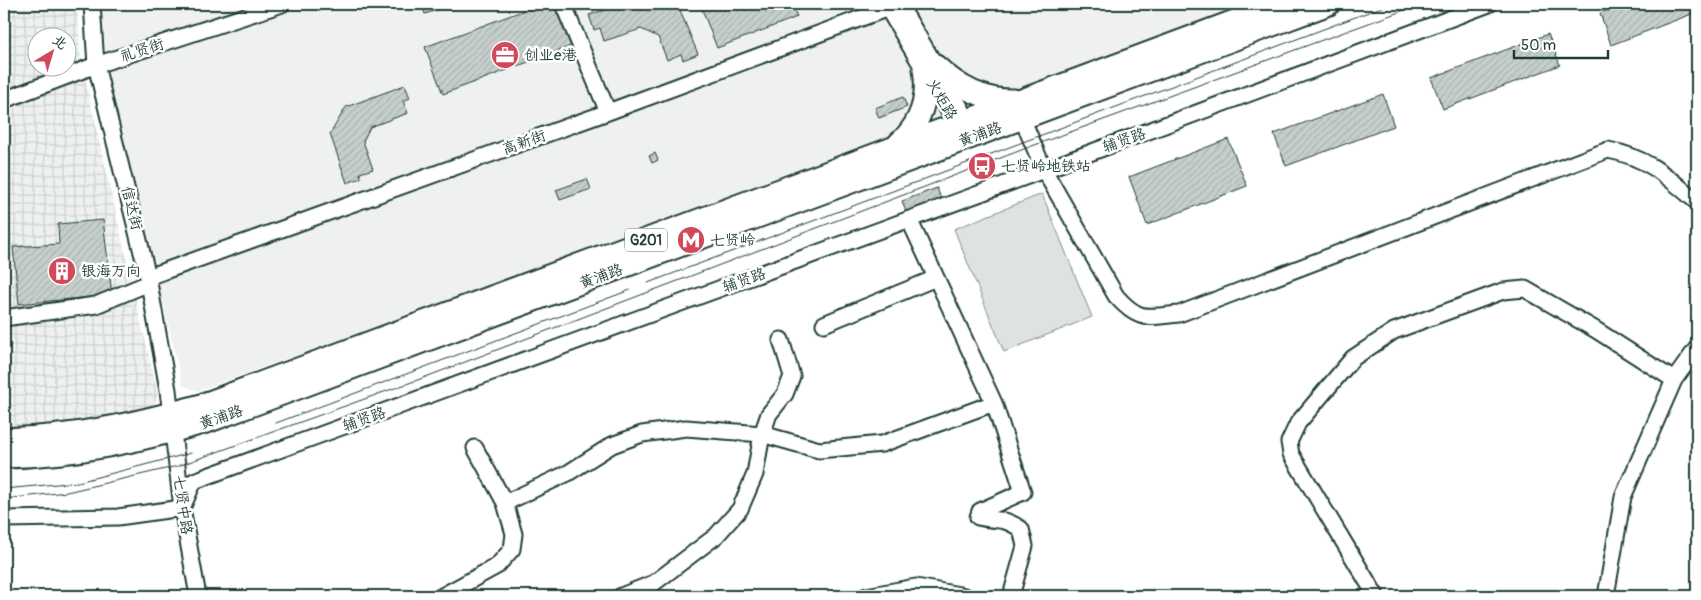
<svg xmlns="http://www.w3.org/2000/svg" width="1701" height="600" font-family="Pangolin,'LXGW WenKai TC',sans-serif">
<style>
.built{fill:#eef1f0}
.industrial{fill:url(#industrial-grid);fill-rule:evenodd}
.garden{fill:#dee3e2;stroke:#7e908b}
.building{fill:url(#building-hatch);stroke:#1f3d34}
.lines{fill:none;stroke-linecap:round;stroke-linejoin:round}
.minor-casing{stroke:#1f3d34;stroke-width:19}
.highway-casing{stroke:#1f3d34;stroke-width:25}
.minor{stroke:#fff;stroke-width:15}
.highway{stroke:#fff;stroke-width:21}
.tram{stroke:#1f3d34;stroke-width:1}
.labels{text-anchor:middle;stroke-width:5;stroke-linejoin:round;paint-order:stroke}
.shield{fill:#fff;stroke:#627771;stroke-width:1}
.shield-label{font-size:14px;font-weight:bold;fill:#1f3d34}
.street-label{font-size:15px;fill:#1f3d34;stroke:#fff}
.poi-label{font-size:15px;fill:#1f3d34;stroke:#fff;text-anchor:start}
</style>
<defs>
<pattern id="industrial-grid" width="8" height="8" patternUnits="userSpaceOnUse" patternTransform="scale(1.25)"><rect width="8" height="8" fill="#eef1f0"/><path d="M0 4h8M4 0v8" fill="none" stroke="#ccd0ce"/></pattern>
<pattern id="building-hatch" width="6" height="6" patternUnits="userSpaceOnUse" patternTransform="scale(1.25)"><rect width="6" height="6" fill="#c7cfcc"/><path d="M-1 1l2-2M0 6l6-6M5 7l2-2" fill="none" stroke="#aab3b0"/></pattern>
</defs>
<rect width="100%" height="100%" fill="#fff"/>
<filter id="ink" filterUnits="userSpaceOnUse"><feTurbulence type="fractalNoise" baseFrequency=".02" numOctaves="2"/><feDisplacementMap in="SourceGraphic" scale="10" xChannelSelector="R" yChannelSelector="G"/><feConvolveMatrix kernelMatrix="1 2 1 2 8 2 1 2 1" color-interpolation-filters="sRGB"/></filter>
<g filter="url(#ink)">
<path class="built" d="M101,4H1255L924,128L198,391L183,386L107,70Z"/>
<path class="industrial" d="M4,4H77L81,61L158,396L149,413L4,429ZM38,38H68V68H38Z"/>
<path class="garden" d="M1042,194L1092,317L1004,352L954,229Z"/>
<path class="building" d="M4,4H9V26H4Z
M422,4H455L425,14Z
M541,4H554L571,46L443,94L425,47Z
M623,4H670L679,8L698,54L683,60L681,54L667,60L658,37L641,29L604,41L600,28L594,30L589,15Z
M700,4H792L797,17L717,48Z
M1625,4H1697V12L1611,45L1600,13Z
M1548,34L1560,65L1443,109L1431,78Z
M405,85L410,98L403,101L408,113L370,127L363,141L373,169L360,173L361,178L347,183L330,134L346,107Z
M1383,94L1394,126L1286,166L1274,134Z
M903,97L907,107L879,118L875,108Z
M1228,139L1247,186L1147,225L1129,177Z
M655,153L658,160L652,163L649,156Z
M587,179L591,189L560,200L556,190Z
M937,188L942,201L907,215L902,201Z
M103,220L112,295L19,304L13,247L59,244L58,224Z"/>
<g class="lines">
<defs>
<path id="minor" d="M92,4L96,65L148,277L168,390L182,508L198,596
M563,4L608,112
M885,4L961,132
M899,4L968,120L967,128
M4,100L96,65L282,4
M1022,118L1044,170L1116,296C1139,322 1146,317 1179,314L1608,150C1647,157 1668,177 1697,202
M909,219L994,403L1023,492L980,511L978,517C999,522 1001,516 1021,529L1025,546L1011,596
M148,277L608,112L899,4
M4,318L96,305L149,283
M824,324L936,278
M505,503L568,473L612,445L642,434L686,428L762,434L819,450L882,444L994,403
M4,519L118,517L182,508L194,481L1044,170L1489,4
M442,596L497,566L512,549L514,534L505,503L475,448
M621,596L654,583L716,536L740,509L755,474L762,434L769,414L785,394L792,376L781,340
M866,596L916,587L965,596
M1376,596L1291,454L1289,442L1298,423L1353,358L1394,331L1503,291L1525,289L1596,330L1674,380
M1606,596L1623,497L1674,380L1697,348"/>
<path id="highway" d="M936,66C958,87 983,101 1014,100
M898,144C921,124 929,99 924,69
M4,439C76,437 132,424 201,405L1280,4
M4,457C74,456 140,441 207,422L1329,4"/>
</defs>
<use href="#minor" class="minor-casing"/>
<use href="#highway" class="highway-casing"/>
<use href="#minor" class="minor"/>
<use href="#highway" class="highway"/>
<path class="tram" d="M648,283L1390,4
M276,423L630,290
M4,489L78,482L191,453
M4,499L67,492L178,466L423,378L1032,146L1421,4"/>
</g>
</g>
<defs>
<symbol id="office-disc" viewBox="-11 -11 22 22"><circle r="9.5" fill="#d1495b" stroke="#fff"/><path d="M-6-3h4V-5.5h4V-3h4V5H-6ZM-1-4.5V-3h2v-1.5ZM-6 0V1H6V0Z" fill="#fff"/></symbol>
<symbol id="bus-disc" viewBox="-11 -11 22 22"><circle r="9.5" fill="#d1495b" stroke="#fff"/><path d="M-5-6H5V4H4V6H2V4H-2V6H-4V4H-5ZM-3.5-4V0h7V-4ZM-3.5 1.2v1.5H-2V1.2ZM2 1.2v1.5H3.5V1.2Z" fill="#fff"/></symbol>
<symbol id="metro-disc" viewBox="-11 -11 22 22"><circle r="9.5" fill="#d1495b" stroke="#fff"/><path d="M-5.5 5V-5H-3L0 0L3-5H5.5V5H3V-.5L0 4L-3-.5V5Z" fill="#fff"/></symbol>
<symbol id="building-disc" viewBox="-11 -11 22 22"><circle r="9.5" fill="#d1495b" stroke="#fff"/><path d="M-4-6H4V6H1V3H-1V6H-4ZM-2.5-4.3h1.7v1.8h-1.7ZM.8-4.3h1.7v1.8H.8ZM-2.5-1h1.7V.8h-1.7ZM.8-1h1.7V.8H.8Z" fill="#fff"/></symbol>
</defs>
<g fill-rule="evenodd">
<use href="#office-disc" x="489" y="39" width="32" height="32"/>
<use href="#bus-disc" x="966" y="150" width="32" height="32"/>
<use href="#metro-disc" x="675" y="224" width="32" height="32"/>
<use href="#building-disc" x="46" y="255" width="32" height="32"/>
</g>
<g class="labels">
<rect class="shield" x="625" y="228.5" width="42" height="23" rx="4"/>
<g class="shield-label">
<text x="646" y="245">G201</text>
</g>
<g class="street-label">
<text transform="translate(142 50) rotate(-18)" y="5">礼贤街</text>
<text transform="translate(942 99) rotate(59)" y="5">火炬路</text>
<text transform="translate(980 134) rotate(-20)" y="5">黄浦路</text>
<text transform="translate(1124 140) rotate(-20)" y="5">辅贤路</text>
<text transform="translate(524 142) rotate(-20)" y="5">高新街</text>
<text transform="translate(132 208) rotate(76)" y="5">信达街</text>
<text transform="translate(601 276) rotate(-20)" y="5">黄浦路</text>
<text transform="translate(744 280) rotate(-20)" y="5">辅贤路</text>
<text transform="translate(221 417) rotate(-19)" y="5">黄浦路</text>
<text transform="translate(364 419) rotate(-20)" y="5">辅贤路</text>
<text transform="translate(183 505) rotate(82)" y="5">七贤中路</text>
</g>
<g class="poi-label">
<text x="524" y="60">创业e港</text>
<text x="1001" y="171">七贤岭地铁站</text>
<text x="710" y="245">七贤岭</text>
<text x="81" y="276">银海万向</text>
</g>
</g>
<rect width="1701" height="600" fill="none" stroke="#fff" stroke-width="20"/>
<rect x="10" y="10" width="1681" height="580" fill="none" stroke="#1f3d34" stroke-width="2" filter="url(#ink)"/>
<g transform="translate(52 52) rotate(38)"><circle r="24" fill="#ffffff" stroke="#a5b1ae"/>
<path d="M0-4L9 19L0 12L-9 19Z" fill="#d1495b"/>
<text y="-8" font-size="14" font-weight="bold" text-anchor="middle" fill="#1f3d34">北</text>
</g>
<path d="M1514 50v8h94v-8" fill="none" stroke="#1f3d34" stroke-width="2.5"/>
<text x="1521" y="50" font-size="15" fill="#1f3d34" stroke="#ffffff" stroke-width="4" paint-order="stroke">50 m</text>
</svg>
